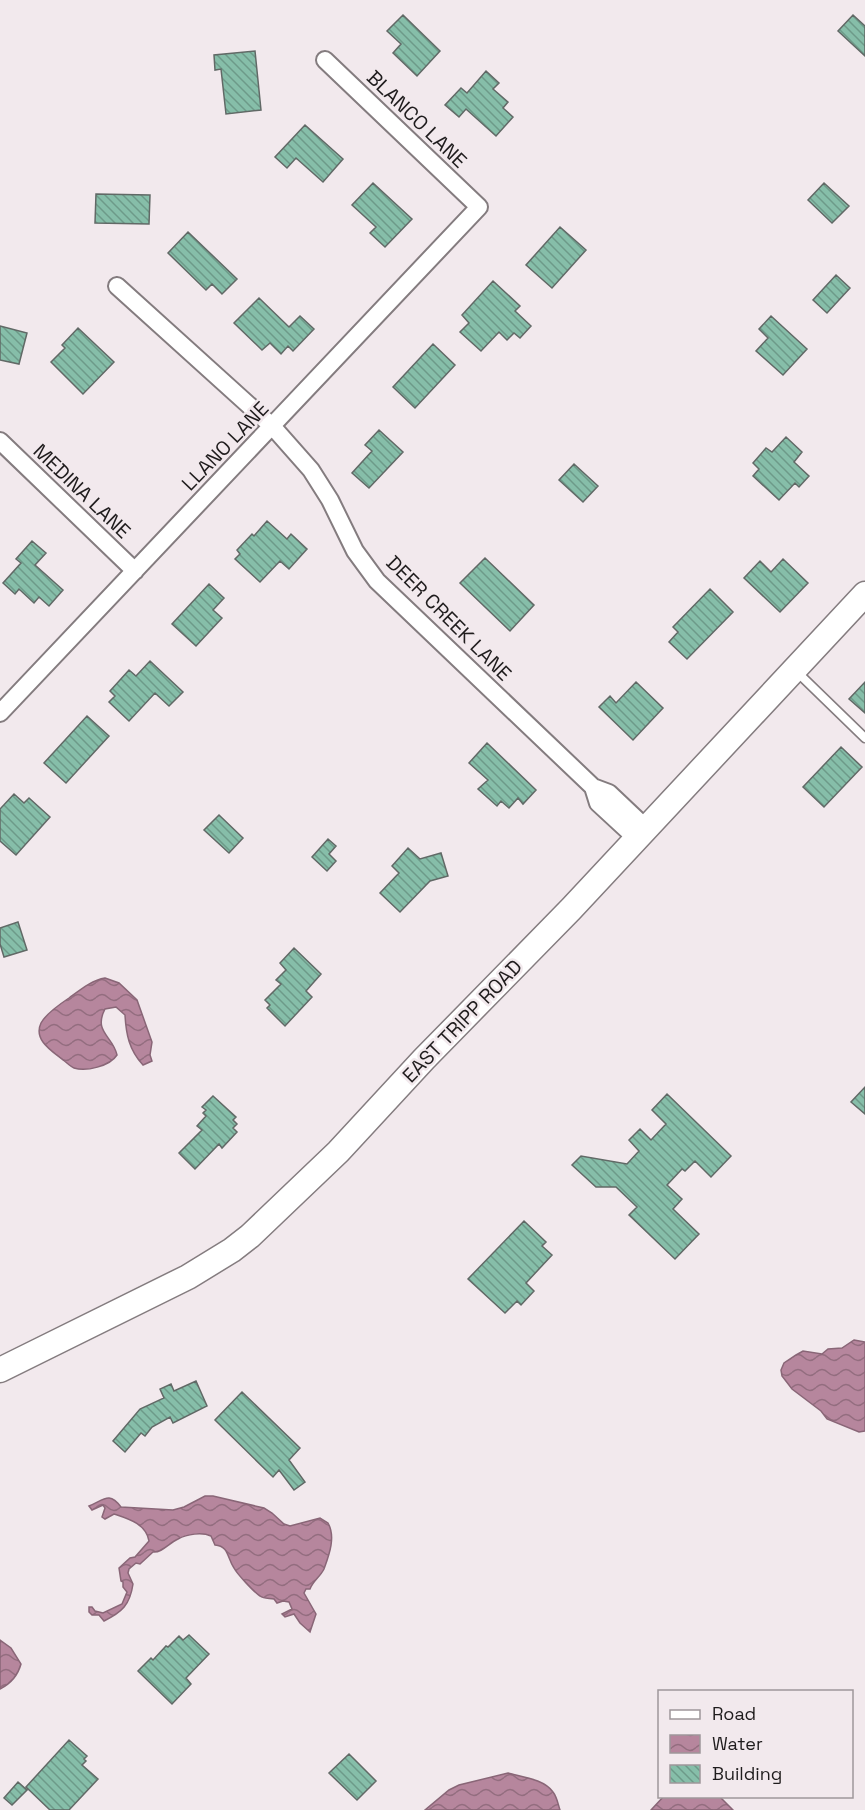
<svg xmlns="http://www.w3.org/2000/svg" width="865" height="1810" font-family="'Space Grotesk',sans-serif">
<style>
.water{fill:url(#water-waves);stroke:#896677;stroke-width:1.5}
.building{fill:url(#building-back-hatch);stroke:#616966;stroke-width:1.5}
.lines{fill:none;stroke-linecap:round;stroke-linejoin:round}
.lane-casing{stroke:#847c7f;stroke-width:11}
.street-casing{stroke:#847c7f;stroke-width:20}
.secondary-casing{stroke:#847c7f;stroke-width:27}
.lane{stroke:#fff;stroke-width:8}
.street{stroke:#fff;stroke-width:16}
.secondary{stroke:#fff;stroke-width:24}
.labels{text-anchor:middle;stroke-width:5;stroke-linejoin:round;paint-order:stroke}
.street-label{font-size:20px;fill:#1f1c1d;stroke:#f2e9ed}
</style>
<defs>
<pattern id="water-waves" width="16" height="10" patternUnits="userSpaceOnUse" patternTransform="scale(1.5)"><rect width="16" height="10" fill="#b6869d"/><path d="M0 5q4-4 8 0t8 0" fill="none" stroke="#936d7f"/></pattern>
<pattern id="building-back-hatch" width="6" height="6" patternUnits="userSpaceOnUse" patternTransform="scale(1.5)"><rect width="6" height="6" fill="#86bea9"/><path d="M-1 5l2 2M0 0l6 6M5-1l2 2" fill="none" stroke="#6d9a89"/></pattern>
</defs>
<rect width="100%" height="100%" fill="#f2e9ed"/>
<path class="water" d="M105,978L119,983L137,1000L152,1042L150,1055L152,1061L143,1065C129,1050 126,1034 125,1015L116,1007L105,1009C93,1032 113,1036 117,1055C110,1066 86,1072 74,1068C71,1067 66,1062 63,1060C52,1051 33,1040 41,1023C46,1014 60,1004 69,998C80,990 92,980 105,978Z
M854,1340L865,1342V1431L859,1432L827,1419L821,1411L792,1389L782,1376L781,1370L784,1363L796,1355L803,1351L822,1354L828,1349L842,1348Z
M205,1496H213L264,1508L272,1513L284,1524L290,1526L320,1518L328,1523C336,1537 329,1555 324,1569C320,1577 313,1581 310,1589H306L304,1593L316,1614L310,1632L300,1623L294,1614L285,1617L282,1614L292,1609L289,1602L283,1601L277,1603L274,1599C269,1598 264,1599 260,1596C255,1593 237,1574 234,1568C227,1558 229,1546 215,1545L211,1536C202,1532 187,1534 178,1539C169,1543 162,1553 153,1552L140,1564L136,1563L129,1569L128,1573L133,1584C130,1605 122,1612 104,1621L99,1615H92L89,1612V1607H92L95,1611L103,1613L122,1604L127,1592L123,1587V1582L121,1581L119,1568L130,1558L135,1557L149,1541C146,1524 129,1519 114,1514L105,1519L102,1517L105,1508L103,1505L92,1510L89,1506C104,1500 109,1491 121,1507L173,1510L184,1507Z
M0,1640L11,1648L21,1664C18,1675 10,1684 0,1689Z
M508,1773C522,1777 544,1779 553,1792C557,1797 558,1804 560,1810H425L449,1790L459,1785Z
M664,1796L720,1797L733,1810H651Z"/>
<path class="building" d="M403,15L440,51L417,76L393,53L401,44L387,31Z
M853,15L865,26V56L838,31Z
M255,51L261,110L226,114L221,69L215,70L214,55Z
M486,71L499,83L493,89L508,102L503,108L513,117L496,136L466,109L459,117L445,105L461,88L467,93Z
M305,125L343,159L323,182L296,158L287,168L275,157Z
M373,183L412,219L385,247L370,233L376,227L352,205Z
M824,183L849,206L832,223L808,200Z
M96,194L150,195L149,224L95,223Z
M560,227L586,250L552,288L526,265Z
M188,232L237,279L222,294L212,284L206,290L168,253Z
M836,275L850,288L827,313L813,300Z
M493,281L520,306L515,311L531,326L520,338L514,333L507,340L499,332L481,351L460,332L469,323L462,315Z
M259,298L289,327L300,316L314,329L293,351L288,346L281,354L270,343L262,350L234,323Z
M771,316L807,349L783,375L756,351L768,338L759,329Z
M0,326L27,333L19,364L0,360Z
M78,328L114,362L83,394L51,362L65,348L62,345Z
M433,344L455,365L415,408L393,387Z
M379,430L403,452L369,488L352,473L372,451L365,445Z
M786,437L802,452L794,462L809,476L799,487L795,483L779,500L753,476L759,469L753,463L766,448L772,452Z
M574,464L598,486L583,502L559,480Z
M267,521L287,539L291,534L307,549L289,569L280,561L260,582L235,559L240,554L237,550L252,534L254,536Z
M32,541L46,553L35,565L63,590L49,606L39,597L34,603L19,589L15,594L3,583L21,563L16,559Z
M485,558L534,605L510,631L460,583Z
M783,559L808,583L780,612L744,578L760,561L771,572Z
M209,584L224,598L213,610L222,618L196,646L172,624Z
M710,589L733,612L687,659L669,642L678,632L673,627Z
M150,661L183,692L169,706L155,693L129,721L109,702L115,696L110,691L129,670L136,676Z
M636,682L663,708L633,740L599,707L610,696L616,703Z
M865,682V713L849,699Z
M87,716L109,736L66,783L44,763Z
M487,743L536,790L523,804L518,798L509,808L501,801L497,806L478,789L488,780L469,763Z
M841,747L862,767L824,807L803,787Z
M14,794L24,803L29,798L50,817L16,855L0,841V809Z
M219,815L243,838L229,853L204,830Z
M328,839L336,846L329,854L336,861L327,871L312,857Z
M408,848L420,859L441,853L448,876L430,881L400,912L380,893L399,873L392,866Z
M18,922L27,950L4,957L0,944V928Z
M294,948L321,974L306,991L312,997L285,1026L267,1008L270,1005L265,1000L281,984L276,980L286,970L280,963Z
M865,1087V1114L851,1102Z
M667,1094L731,1156L711,1177L695,1161L685,1171L682,1169L667,1185L682,1199L673,1209L699,1234L675,1259L629,1215L637,1207L616,1187H596L572,1165L581,1156L627,1164L639,1151L629,1140L640,1129L651,1140L666,1124L652,1110Z
M213,1096L236,1117L233,1120L237,1124L233,1128L237,1132L222,1148L219,1144L195,1169L179,1153L202,1130L197,1126L206,1116L203,1113L206,1110L202,1107Z
M524,1221L546,1242L542,1246L552,1255L526,1283L534,1291L521,1305L517,1301L505,1313L468,1279Z
M196,1381L207,1406L173,1423L170,1417L152,1427L145,1436L141,1433L125,1452L113,1441L140,1409L164,1398L160,1389L171,1384L174,1391Z
M242,1392L300,1448L289,1460L305,1482L294,1490L279,1470L273,1477L215,1420Z
M189,1635L209,1654L186,1678L191,1684L172,1704L138,1671L151,1658L153,1660L166,1646L168,1647L179,1636L183,1640Z
M69,1740L87,1756L84,1759L86,1761L82,1765L98,1779L69,1810H50L26,1787Z
M349,1754L376,1781L357,1800L329,1773Z
M18,1782L27,1790L12,1805L4,1798Z"/>
<g class="lines">
<defs>
<path id="lane" d="M796,671L865,738"/>
<path id="street" d="M117,286L273,427L311,470L330,500L355,551L377,581L593,787L609,793L646,828
M0,441L135,571
M0,713L479,207L325,60
M593,787L598,803L637,839"/>
<path id="secondary" d="M0,1370L188,1277L232,1250L250,1236L338,1152L424,1059L571,909L865,594"/>
</defs>
<use href="#lane" class="lane-casing"/>
<use href="#street" class="street-casing"/>
<use href="#secondary" class="secondary-casing"/>
<use href="#lane" class="lane"/>
<use href="#street" class="street"/>
<use href="#secondary" class="secondary"/>
</g>
<g class="labels">
<g class="street-label">
<text transform="translate(417 119) rotate(44)" y="7">BLANCO LANE</text>
<text transform="translate(225 446) rotate(-46)" y="7">LLANO LANE</text>
<text transform="translate(82 491) rotate(44)" y="7">MEDINA LANE</text>
<text transform="translate(449 618) rotate(45)" y="7">DEER CREEK LANE</text>
<text transform="translate(462 1021) rotate(-46)" y="7">EAST TRIPP ROAD</text>
</g>
</g>
<rect x="658" y="1690" width="195" height="108" fill="#f2e9ed" stroke="#9e979a" stroke-width="1.5"/>
<rect x="670" y="1710" width="30" height="9" fill="#ffffff" stroke="#9e979a" stroke-width="1.5"/>
<text x="712" y="1720" font-size="18" fill="#1f1c1d">Road</text>
<rect x="670" y="1735" width="30" height="18" fill="url(#water-waves)" stroke="#9e979a" stroke-width="1.5"/>
<text x="712" y="1750" font-size="18" fill="#1f1c1d">Water</text>
<rect x="670" y="1765" width="30" height="18" fill="url(#building-back-hatch)" stroke="#9e979a" stroke-width="1.5"/>
<text x="712" y="1780" font-size="18" fill="#1f1c1d">Building</text>
</svg>
